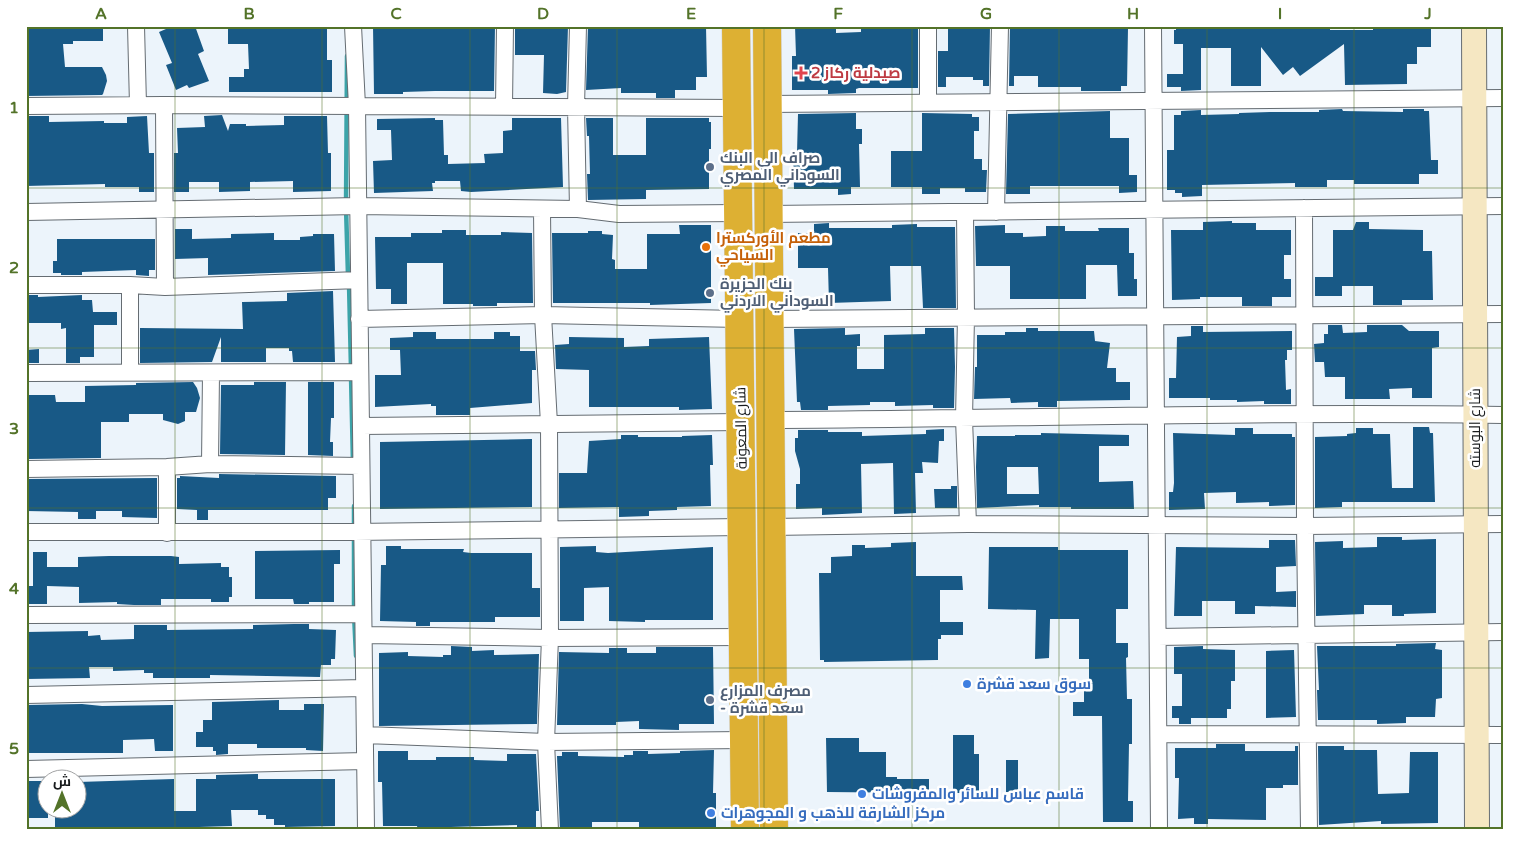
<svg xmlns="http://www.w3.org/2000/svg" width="1529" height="856" font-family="'Varela Round',Cairo,sans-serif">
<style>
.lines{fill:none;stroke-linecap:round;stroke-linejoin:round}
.stream{stroke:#3ca4a9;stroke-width:4.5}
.building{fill:#185986;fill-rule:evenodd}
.street-casing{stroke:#656c72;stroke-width:18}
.secondary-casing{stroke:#656c72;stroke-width:26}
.highway-casing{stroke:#d1d1d2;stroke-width:29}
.street{stroke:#fff;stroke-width:16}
.secondary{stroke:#f5e7c2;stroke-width:24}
.highway{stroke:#ddb033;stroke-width:28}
.grid{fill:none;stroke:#537329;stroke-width:1;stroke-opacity:0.55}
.health-dot{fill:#e0444e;stroke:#fff;stroke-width:2}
.service-dot{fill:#5c6f8a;stroke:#fff;stroke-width:2}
.food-dot{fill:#e8710a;stroke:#fff;stroke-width:2}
.shop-dot{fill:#3f7fe0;stroke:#fff;stroke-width:2}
.labels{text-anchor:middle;stroke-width:5;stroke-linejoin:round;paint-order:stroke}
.health-label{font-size:15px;font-weight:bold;fill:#be3a42;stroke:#fff;text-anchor:start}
.service-label{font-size:15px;font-weight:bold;fill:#4e5e75;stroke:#fff;text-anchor:start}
.food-label{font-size:15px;font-weight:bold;fill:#c56008;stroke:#fff;text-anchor:start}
.street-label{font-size:15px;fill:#181b1d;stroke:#fff}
.shop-label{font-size:15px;font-weight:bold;fill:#366cbe;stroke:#fff;text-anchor:start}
.neatline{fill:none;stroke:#537329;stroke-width:2}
.grid-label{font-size:16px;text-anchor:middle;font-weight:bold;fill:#537329}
</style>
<rect width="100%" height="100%" fill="#ecf4fb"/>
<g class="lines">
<path class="stream" d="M347,56L346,207L348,276
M349,284L351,369
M351,376L353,464
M354,506V529
M354,536V614L356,656"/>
</g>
<path class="building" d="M26,26H103V41H73V44H63L65,67H102L106,75L107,81L103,94L102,95L26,96Z
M173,26H195L204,51L198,54L209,81L189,88L187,85L176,90L166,65L172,63L159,32Z
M239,26H327V60H332V92H229V77H244V69H249L248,44H228V28H239Z
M373,26H495L494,91H435L403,92V94H374Z
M515,26H522V28L568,26L566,92L557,94L543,93L544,55H515Z
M588,26H706L707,77H696V90H675V98H656V93H621V88L586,90Z
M795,26H836V33L861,32V26H918V88H859L856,89V93L828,94V90H792V56H796Z
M962,26H990L989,86H983V80H973V77H946V87H938V51H948V28H962Z
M1010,26H1119V28H1128L1127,86H1121V91H1081V87H1038V76H1014V86H1009Z
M1176,26H1330V30H1373V26H1431V47H1417V64H1407V84L1345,85L1344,44L1300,76L1293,67L1283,75L1261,47V86H1231V48H1201V90L1181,91V87H1167V74H1183V44H1174V30H1176Z
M1342,109L1343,111L1403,112V109H1424V111H1429L1431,160H1438V174H1419V184H1354V180H1327V187H1295V183L1202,185V196L1182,197V193H1175V190H1167V150H1174V115H1181V111L1201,110V115L1239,114V113L1270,112H1319V110Z
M1110,111V138H1129V175H1137V192L1119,193V186H1030V194H1006L1008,114Z
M856,113V129H862V144H859L860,187H851V194L838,195V189H794L793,153H797L798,114Z
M922,113L972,114V117H979V131H974V159H982V170H987L986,192H965V188H940V194H922V187H891V151H922Z
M222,115L228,131L230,124H246V126L284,125V116H327L328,153H331V191L293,192V181L250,182V191L219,192V182H189V192H174V153H178L177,128L205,127L204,116Z
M26,116H49V122L104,121V123H127V117L147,116L149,153H154V192H139V187H105V184L26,186Z
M435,118V120H443L444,155H448V164L485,163L484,154L503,153V131L512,130V118H561L563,187L471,192L461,191L460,181H435V183H432L433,191L374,193L373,161L392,160L391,130H377V119Z
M586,118H613V155H646V118H709V122H711V149H709V189L646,190V199L588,200L587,174H590L589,136H587Z
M1232,221V223H1256V230H1291V255H1284V279H1291V297H1272V306H1242V297H1200V299L1172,300L1171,230H1203V222Z
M1356,222H1369V229L1423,230V251H1432L1433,300H1402V305H1373V286H1342V296H1315V277H1333V230H1353Z
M829,223V228H892V225L917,224V227H955L956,308H923L921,266H890L891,301L829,303L828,268H798V233H814V224Z
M679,225H711V303L650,305V303H553L552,233H588V231H602V234L613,235L612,259L615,260V269H647V234H680Z
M1005,225V233H1023V237L1046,236V226H1065V231H1099L1098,228H1129V253H1134V279H1137V296H1118L1117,265H1086V299H1010V266H976L975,226Z
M175,229H192V239L231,238V234L274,233V240H300V237L313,236V234H334L335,271L208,275V258L175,259Z
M442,230H466V235H501V232L532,233L533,303H497V306H473V304H443V263H407V304H391V289H376L375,237H411V233H442Z
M57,239H155V270H149V276L136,275V270L82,272V275H61V273H53V261H57Z
M333,291L335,362H293L292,351H289V348H266V362H221V337L212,362L140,363V328L243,329L242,302L287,301V293Z
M26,295H38V297L82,295V300H92L93,312H117V325H94V357H80V363H66V328L61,329V323H26Z
M1328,325H1342L1343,333L1367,332V325H1402L1409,331H1439V347L1432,348V398H1412V388L1389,389L1390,399H1345V377H1325L1324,362H1315L1314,344L1324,343V334H1328Z
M1191,326H1203V332L1292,331V350H1287V360H1285L1286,390L1291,389V404H1264V401L1237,402V400H1210V398H1169V378H1176L1177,337L1191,336Z
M845,328V335L860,334V346H857V369H884V335L925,334V328H954L955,367L954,408H933V405L895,406V402H870V405L828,406V410H801L800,402H797L794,329Z
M1026,328H1038V331H1094L1095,341L1110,343L1107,368H1116V382H1130V400L1057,401V407H1038V402L1011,403L1010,398L974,399L975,367H977V335H1005V332H1026Z
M413,332H436V339H494V332H510V336H520V351H535L536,370H532V403L470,408V415H436V406H431V404L375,407V375H401L400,350H390V338L413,337Z
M569,337L624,338V347L649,346V339L709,337L712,409L679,410V407H589V370L556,369L555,345L569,344Z
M39,349V363H26V350Z
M193,382L197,388L200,398L196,412H185V421L178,424L163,420V414H129V422H101V458L29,459V431H26V395H55L56,402H85V386L136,385V383Z
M254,382H286L285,455L220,454L221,385H254Z
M308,382H334V418H331L330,442H333V456L308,455Z
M1413,427H1429L1430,433H1433L1435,502H1342V507L1315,508V437L1347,436V434L1356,433V428H1373V434H1390L1392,488H1413Z
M1235,428H1253V434H1292V437H1295V505L1269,506V502L1236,503V492L1204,493L1205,509L1169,510V492H1173L1174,483L1173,433L1235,435Z
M944,429V441H939L938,463L922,462L923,473H915L916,513L894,514L893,463L861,464L862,513L822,515V508L796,509V484H800V469L795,451V438H798V430H828V432H862V436L926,434V430Z
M1041,433L1129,435V446H1099V482L1133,481L1134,509H1071V507H1039V505L977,508L976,467L977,436H1015V435H1041ZM1007,467H1038L1039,494H1007Z
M621,435H638V437H682V436L712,435L713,465H710L711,506L677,507V510L649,511V516L619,517V507L559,508V473H587L589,441L621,439Z
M532,439V507L380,509V442Z
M219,474L336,476V498H328V510H208V520H197V510L177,509V478H180V476L219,478Z
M157,478V518L122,517V511H96V519H78V512L26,511V479Z
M951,486H957V508H935L934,489H951Z
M1377,537H1402V540L1436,539V613L1404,614V616H1392V605H1364V614L1316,616L1315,542L1343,541V548L1377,547Z
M1269,540H1295L1296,566L1276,567V592L1296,591V607L1255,606V614H1235V601H1202V616H1174L1176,547L1269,548Z
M916,542V576H962L963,590H940V622H963V635H941V639H938V660L824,662V660H820L819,573H831V557L852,556V545H865V548L891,547V543Z
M386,546H401V549H464L463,552L471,553H532V588H540V617H495V622H430V626H416V622L380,621L381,565H386Z
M596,546V552L608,553L713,547V620H645V622L609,621V587L584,588V621H560V547Z
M989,547H1058V550H1128V609H1116V643H1128V657L1126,658L1127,699H1132V744H1129L1128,801H1133V822H1103L1102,716H1073V702H1084V684H1089V659H1079V619H1050L1049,658L1035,659L1036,610L988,609Z
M340,550V564H334V602H309V604H294L293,599H255V551Z
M33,552H47V567H78V557L109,556H171L179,557V564L221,563V567H229V577H232V597H229V602H211V599H161V605H134L117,604V602L79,603V587L47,586V604H26V586H33Z
M294,624H309V629L336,630L335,659H331V665H321L320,677L210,675V678H153V673H144V670L113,671V667H89L90,678L26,679V632L88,631V636L100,635L101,640L134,639V625H167V630L253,629V625Z
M1436,643L1435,649L1442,650V698L1436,699L1435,717H1406V723L1377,724V720H1318L1317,690H1319L1317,646H1396V644Z
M451,646L472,647V651L494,650V655L539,654L537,724L379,726V653L408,652V656L443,657V655H451Z
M1203,646V649L1235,650V681H1231V709H1227V718H1191V724H1179V718H1172V706H1182V674H1174V647Z
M656,647H713L714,724H679V730L639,729V721L616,722V725H557L559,652L609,653V648H627V653H656Z
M1294,650L1296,717L1266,718V651Z
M279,700V710H304V704H324L323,751L306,750V748H257V744H228V754L216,755V751H213V747H196V732H203V720H212V702Z
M82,704L102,706L173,705V751H155L154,739L123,740V753H26V705Z
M953,735H974V754H979V793H953Z
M826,738H859V752H886V777H897V779H929V793L827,792Z
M1216,744H1245V751H1295V746H1298V785H1283V788H1266V820L1208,819V824H1194V818L1178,819L1179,778H1175V748H1216Z
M1318,746H1344V750H1377L1378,794L1409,793L1410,752H1438V823L1381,824V821L1319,825Z
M714,750L713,793H716V827L639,829V822H592V830H560L557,756H562V752H578V756L624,757V755H633V751H648V754L680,753V751Z
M378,751H408V760H436V757H474V760L507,761V754H536L539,811H536V830H517V825L451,827L441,828V830H418L417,826H383L382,782H378Z
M1006,760H1018V792H1006Z
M258,774V779H335V826L285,827V825H274V819H266V815H258V810H231L232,826L166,828L55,827V808H78V782L174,779V811H196V779H216V775Z
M26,781H48V818H26Z"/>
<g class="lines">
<defs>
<path id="street" d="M136,26L138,105
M353,26L357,106L366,830
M1153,26L1159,830
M928,103V26
M767,104L1503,98
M164,105L165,287
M26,106L164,105L737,108
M504,106L505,26
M1304,208L1305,526L1309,830
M542,209L543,315L549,424L550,638L546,742L550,830
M578,209L576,107L578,26
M26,212L358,206L578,209L619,214L738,213
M965,212L966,316L964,419L968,524
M996,212L1000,26
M768,214L1503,206
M26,285H130L165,287L359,280
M130,285V372
M359,319L543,315L739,319
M769,319L1503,314
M26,373L360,372
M770,420C1014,419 1259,411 1503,415
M361,426L741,422
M210,464L211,373
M26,469L167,467L210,464L361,466
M771,527L968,524L1305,526L1503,524
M26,532H354L742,527
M167,533V467
M26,615L363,614
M364,635L550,638L743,637
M1158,637L1503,632
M26,695L364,688
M1159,734L1503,735
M365,735L546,742L744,740
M26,769L365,761"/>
<path id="secondary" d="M1474,26L1477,830"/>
<path id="highway" d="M736,26L745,830
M767,26L774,830"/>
</defs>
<use href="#street" class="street-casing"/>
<use href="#secondary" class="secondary-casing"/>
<use href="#highway" class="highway-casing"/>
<use href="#street" class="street"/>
<use href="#secondary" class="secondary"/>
<use href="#highway" class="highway"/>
</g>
<path class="grid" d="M175,26V830M322,26V830M470,26V830M617,26V830M764,26V830M912,26V830M1059,26V830M1207,26V830M1354,26V830M26,188H1503M26,348H1503M26,508H1503M26,668H1503"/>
<path class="health-dot" d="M798.5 65.5h5v5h5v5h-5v5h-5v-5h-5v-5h5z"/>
<g class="service-dot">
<circle cx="710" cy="167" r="5"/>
<circle cx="710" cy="293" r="5"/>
<circle cx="710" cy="700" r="5"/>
</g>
<circle class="food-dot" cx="706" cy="247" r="5"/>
<g class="shop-dot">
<circle cx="967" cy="684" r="5"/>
<circle cx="862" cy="794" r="5"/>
<circle cx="711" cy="813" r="5"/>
</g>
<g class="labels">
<g class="health-label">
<text x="811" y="78">صيدلية ركاز 2</text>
</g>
<g class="service-label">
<text x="720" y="163">صراف الي البنك<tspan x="720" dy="17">السوداني المصري</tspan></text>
<text x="720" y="289">بنك الجزيرة<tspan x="720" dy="17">السوداني الاردني</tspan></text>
<text x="720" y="696">مصرف المزارع<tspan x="720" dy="17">- سعد قشرة</tspan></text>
</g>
<g class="food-label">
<text x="716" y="243">مطعم الأوركسترا<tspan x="716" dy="17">السياحي</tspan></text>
</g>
<g class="street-label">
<text transform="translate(741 428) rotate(-91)" y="5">شارع المعونة</text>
<text transform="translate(1475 428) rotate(-90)" y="5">شارع البوسته</text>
</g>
<g class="shop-label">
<text x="977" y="689">سوق سعد قشرة</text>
<text x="872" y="799">قاسم عباس للسائر والمفروشات</text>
<text x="721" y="818">مركز الشارقة للذهب و المجوهرات</text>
</g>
</g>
<rect width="1529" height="856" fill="none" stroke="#ffffff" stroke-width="55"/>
<g transform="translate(62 794)"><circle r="24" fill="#ffffff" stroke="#a3a4a5"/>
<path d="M0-4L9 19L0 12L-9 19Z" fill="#537329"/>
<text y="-8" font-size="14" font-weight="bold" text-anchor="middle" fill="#181b1d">ش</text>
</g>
<rect x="28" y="28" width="1474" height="800" class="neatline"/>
<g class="grid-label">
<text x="101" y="19">A</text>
<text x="249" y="19">B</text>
<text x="396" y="19">C</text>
<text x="543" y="19">D</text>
<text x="691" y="19">E</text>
<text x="838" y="19">F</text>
<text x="986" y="19">G</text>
<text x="1133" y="19">H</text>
<text x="1280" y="19">I</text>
<text x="1428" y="19">J</text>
<text x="14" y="113">1</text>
<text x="14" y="273">2</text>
<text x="14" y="434">3</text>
<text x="14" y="594">4</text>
<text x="14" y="754">5</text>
</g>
</svg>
